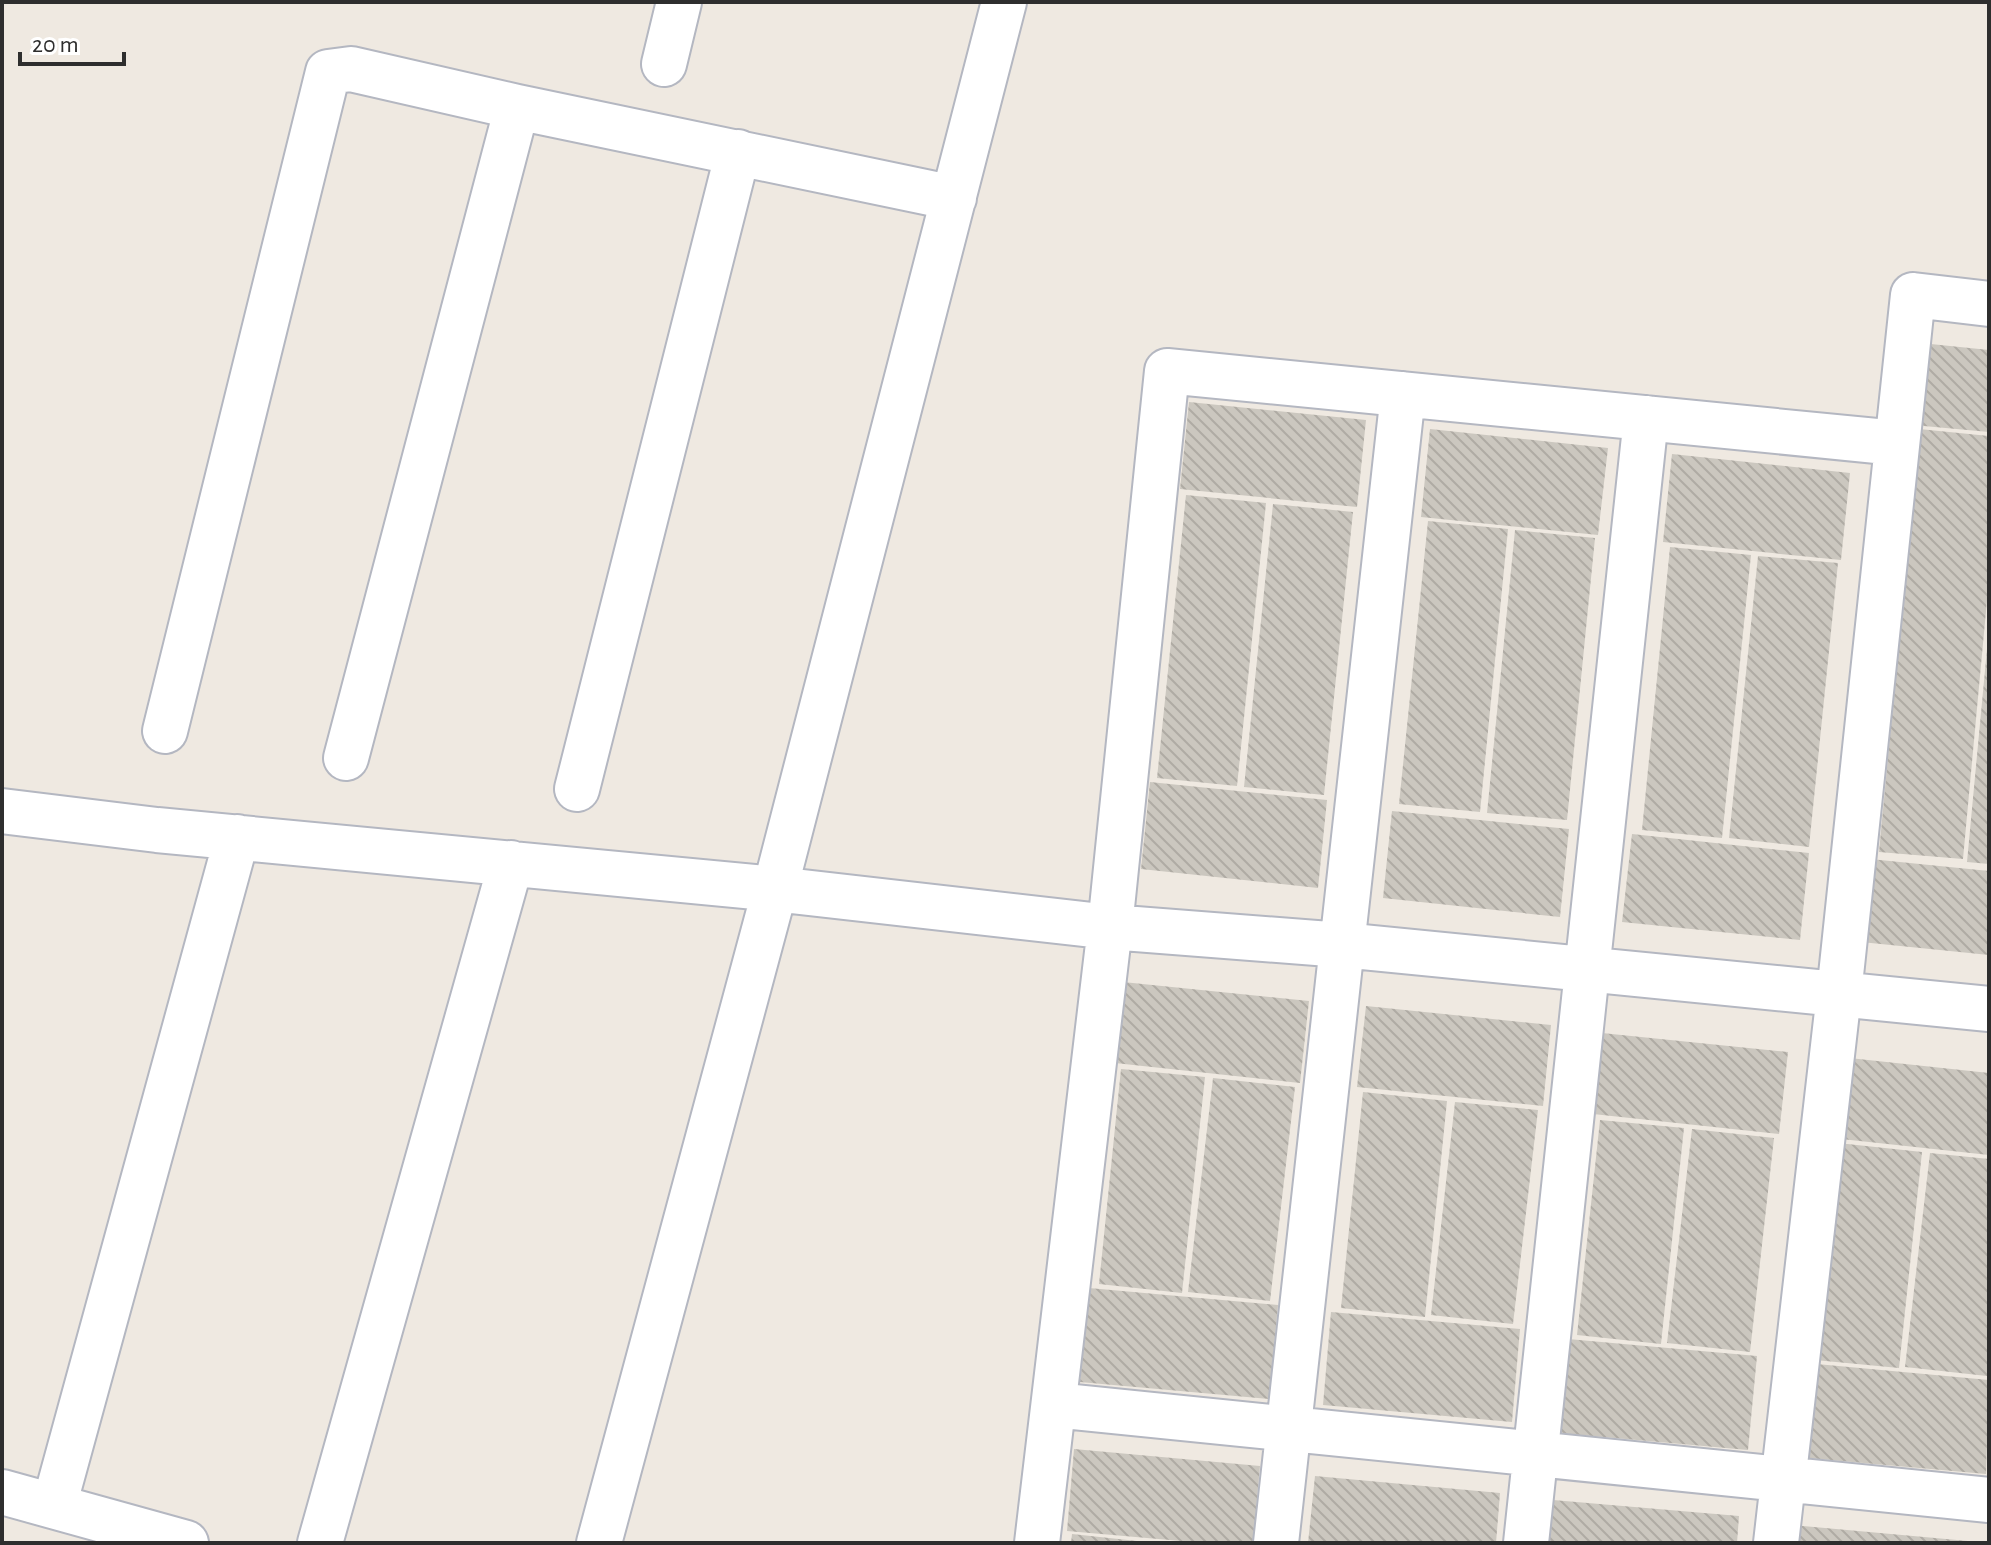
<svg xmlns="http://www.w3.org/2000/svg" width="1991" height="1545" font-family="'Alegreya Sans',sans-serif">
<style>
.building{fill:url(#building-back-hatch)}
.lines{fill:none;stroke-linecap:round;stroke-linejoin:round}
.minor-casing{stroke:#b4b7c1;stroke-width:48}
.minor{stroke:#fff;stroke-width:44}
</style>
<defs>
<pattern id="building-back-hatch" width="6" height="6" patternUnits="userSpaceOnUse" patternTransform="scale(2)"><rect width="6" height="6" fill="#cbc7bf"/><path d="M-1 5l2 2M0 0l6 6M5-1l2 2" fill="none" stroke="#afaba4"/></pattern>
</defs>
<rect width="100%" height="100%" fill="#efe9e1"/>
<path class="building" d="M1921,343L1989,350V432L1913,425Z
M1189,402L1366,420L1357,507L1180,489Z
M1430,429L1608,448L1598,535L1421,517Z
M1919,429L1989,436V579L1963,859L1879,852Z
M1672,454L1850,473L1841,560L1663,542Z
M1186,495L1266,503L1237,786L1157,778Z
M1273,504L1353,512L1324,795L1244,787Z
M1428,521L1508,529L1480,812L1399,804Z
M1515,530L1595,538L1567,820L1487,813Z
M1670,547L1751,555L1722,838L1642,830Z
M1758,556L1838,563L1809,847L1729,838Z
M1987,649H1989V864L1967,862Z
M1150,782L1327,800L1318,888L1141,869Z
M1392,811L1569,829L1560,917L1383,898Z
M1632,834L1809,853L1800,940L1622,922Z
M1870,859L1989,871V955L1861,942Z
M1123,982L1309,1001L1300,1083L1115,1063Z
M1366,1006L1551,1025L1543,1106L1357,1087Z
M1602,1033L1788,1052L1779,1134L1593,1114Z
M1840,1057L1989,1073V1155L1832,1138Z
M1121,1069L1205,1077L1182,1293L1099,1284Z
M1213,1078L1295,1087L1270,1301L1188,1292Z
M1363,1092L1447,1101L1425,1317L1341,1308Z
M1455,1102L1538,1110L1513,1324L1431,1315Z
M1600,1120L1684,1128L1661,1344L1577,1335Z
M1692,1129L1774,1138L1750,1352L1667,1343Z
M1838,1143L1922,1152L1899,1368L1815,1360Z
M1930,1153L1989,1159L1987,1376L1905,1367Z
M1089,1288L1278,1305L1269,1399L1080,1382Z
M1331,1312L1520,1329L1512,1422L1323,1405Z
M1568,1339L1757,1356L1748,1450L1559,1433Z
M1806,1363L1989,1380L1986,1474L1797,1457Z
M1074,1449L1260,1466L1253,1543H1204L1067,1531Z
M1315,1476L1500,1493L1496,1543H1308Z
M1553,1500L1739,1516L1737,1543H1549Z
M1792,1525L1968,1541V1543H1790Z
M1072,1534L1137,1541V1543H1071Z"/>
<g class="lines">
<defs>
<path id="minor" d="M664,64L679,2
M165,731L328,72L351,69L517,107L954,198
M346,758L517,107
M577,789L738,152
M2,811L157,830L775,889L1110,927L1342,945L1989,1009
M1054,1405L1989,1500
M2,1492L186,1543
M54,1506L237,837
M320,1543L511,863
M599,1543L775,889L1004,2
M1037,1543L1110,927L1167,371L1897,443
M1276,1543L1403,394
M1526,1543L1646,418
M1776,1543L1839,994L1913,295L1989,304"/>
</defs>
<use href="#minor" class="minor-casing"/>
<use href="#minor" class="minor"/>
</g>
<rect width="1991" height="1545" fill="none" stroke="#2e2e2e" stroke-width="8"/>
<path d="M20 52v12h104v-12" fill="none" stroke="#2e2e2e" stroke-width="4"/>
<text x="32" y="52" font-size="24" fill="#2e2e2e" stroke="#ffffff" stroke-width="6" paint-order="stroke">20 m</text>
</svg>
